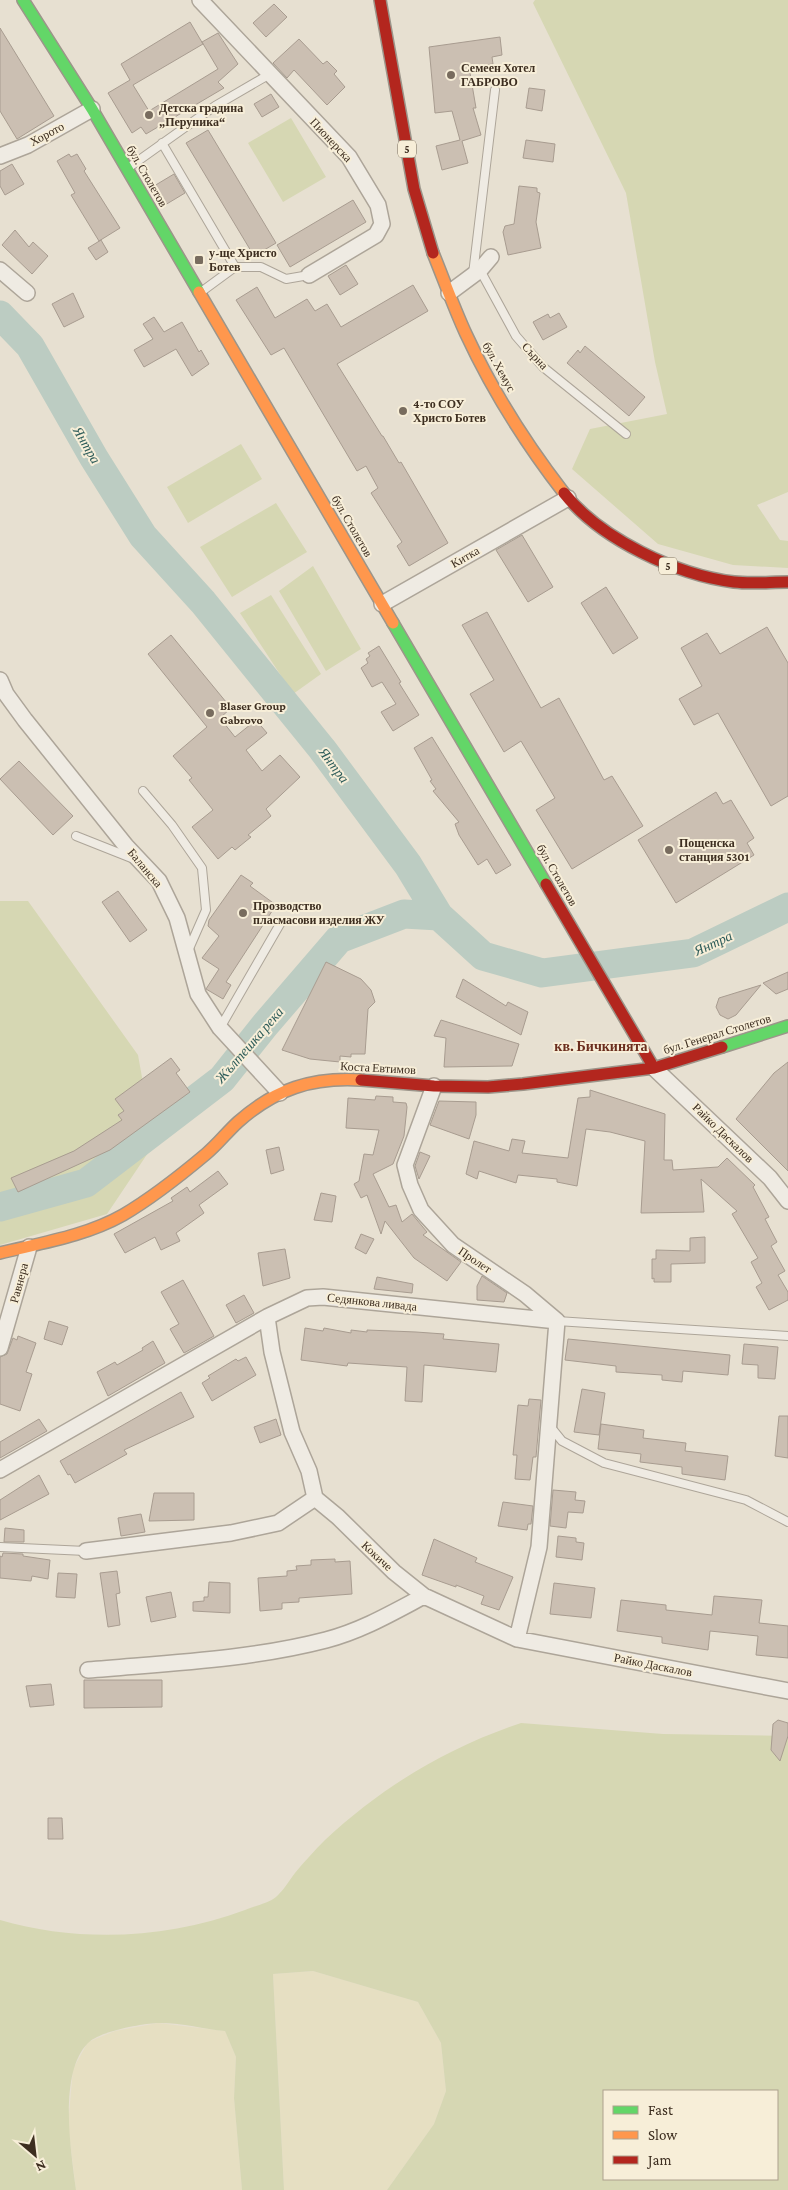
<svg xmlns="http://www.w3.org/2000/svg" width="788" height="2190" font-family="'Crimson Pro',serif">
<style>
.farmland{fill:#e6dfc2}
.green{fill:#d6d7b3;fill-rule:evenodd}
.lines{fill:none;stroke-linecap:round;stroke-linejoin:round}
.river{stroke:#bcccc2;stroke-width:29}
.building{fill:#cbbfb2;stroke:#a89c90}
.lane-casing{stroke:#ada599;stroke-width:10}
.street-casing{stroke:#ada599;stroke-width:18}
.fast-casing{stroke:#9c958a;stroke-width:14}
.slow-casing{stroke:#9c958a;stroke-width:14}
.jam-casing{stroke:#9c958a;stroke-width:14}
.lane{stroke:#efebe3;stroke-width:8}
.street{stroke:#efebe3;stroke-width:15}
.fast{stroke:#63d668;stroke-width:11}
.slow{stroke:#ff974d;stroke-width:11}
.jam{stroke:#b3261e;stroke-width:11}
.poi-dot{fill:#786c5e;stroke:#f7eed8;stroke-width:2}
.labels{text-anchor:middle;stroke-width:4;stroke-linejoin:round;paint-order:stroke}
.shield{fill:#f7eed8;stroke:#756857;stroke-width:1}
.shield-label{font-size:11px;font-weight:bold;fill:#3d2e20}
.poi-label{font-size:12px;font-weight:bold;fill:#3d2e20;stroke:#f7eed8;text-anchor:start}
.street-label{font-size:12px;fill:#3d2e20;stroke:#f7eed8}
.water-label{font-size:14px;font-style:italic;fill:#2f5d5a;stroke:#f7eed8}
.neighbourhood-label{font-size:14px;font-weight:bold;fill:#6b2e1e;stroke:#f7eed8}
</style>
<rect width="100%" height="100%" fill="#e7e0d1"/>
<path class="farmland" d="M313,1971L418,2002L441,2043L446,2091L434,2124L387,2190H284L273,1974Z
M158,2023L225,2031L236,2057L234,2098L242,2190H76L68,2126L73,2069L88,2042L115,2031Z"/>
<path class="green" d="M535,0H788V492L757,505L780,540L788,541V568L733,565L658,544L572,469L590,429L667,414L655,362L626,193L533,3Z
M291,118L326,177L283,202L248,143Z
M241,444L262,479L188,523L167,487Z
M276,503L307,552L232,597L200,547Z
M313,566L361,649L326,671L279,591Z
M271,595L321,674L293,694L240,613Z
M0,901H28L138,1055L154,1144L107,1214L0,1245Z
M521,1723L663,1734L788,1736V2190H387L434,2124L446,2091L441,2043L418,2002L313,1971L273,1974L284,2190H242L234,2098L236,2057L225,2031C203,2029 179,2022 157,2023C141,2024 100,2031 88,2043C58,2073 71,2152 76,2190H0V1920C79,1943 168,1939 245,1910C254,1906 269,1903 276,1897C283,1891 289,1881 295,1873C304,1862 315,1850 325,1840C383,1786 447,1748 521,1723ZM604,2091H777V2179H604Z"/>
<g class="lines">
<path class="river" d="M0,315L30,346L94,458L143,536L203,602L322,749L408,865L439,916L483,956L542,973L693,953L788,907
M0,1207L86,1183L222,1079L265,1025L339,939L404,914L439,916"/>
</g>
<path class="building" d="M274,4L287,17L266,37L253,23Z
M190,22L203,44L133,85L149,111L218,69L202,42L218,33L238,64L218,82L224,88L146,134L141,127L132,133L108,93L130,80L121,64Z
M0,28L54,116L17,139L0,111Z
M500,37L502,55L492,57L493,64L469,67L476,108H473L481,135L462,141L468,163L442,170L436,146L460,140L452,111L435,113L429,47Z
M299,39L323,64L327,61L337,71L334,74L345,87L327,105L294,70L287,78L273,63Z
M529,88L545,90L542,111L526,108Z
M271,94L279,107L262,117L254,104Z
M208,130L276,243L254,256L186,143Z
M526,140L555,144L553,162L523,158Z
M69,154L71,157L77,154L86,169L84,171L120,228L99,241L71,195L75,193L57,161Z
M12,164L24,184L5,195L0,186V171Z
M174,174L185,193L165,205L154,186Z
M519,186L537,188V192L540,193L536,222L541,248L508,255L503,232L505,226L514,224Z
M353,200L366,222L290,267L277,245Z
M15,230L29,247L33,242L48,256L32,274L2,245Z
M101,240L108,252L96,260L88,248Z
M346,265L358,284L340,295L328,276Z
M413,285L428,311L337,364L382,436H383L399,463L401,462L448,543L409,566L397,546L402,542L371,493L378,488L366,466L357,471L284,348L271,355L236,300L257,287L275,318L307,299L315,311L327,304L341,327Z
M73,293L84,317L64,327L52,304Z
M559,313L567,327L543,340L533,322L548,314L550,318Z
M154,317L164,332L182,322L199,352L201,350L209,364L192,376L176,349L144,367L134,350L153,339L143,324Z
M585,346L645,397L629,416L567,363L578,350L580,353Z
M522,535L553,587L528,602L496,550Z
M606,587L638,638L613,654L581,603Z
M487,612L541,708L559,698L604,780L612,776L643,826L572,869L536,810L555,798L521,741L504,752L470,694L494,680L462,625Z
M767,627L788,663V796L771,806L718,713L694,725L679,699L702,686L681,648L707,633L720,654Z
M171,635L231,708L220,718L235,737L256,720L267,733L246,750L262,771L280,755L300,777L266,809L271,816L248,835L251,837L235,850L232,847L218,859L192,827L213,810L189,780L192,778L173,756L207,727L148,654Z
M379,646L401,682L399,683L419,715L393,731L381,712L396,704L382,682L372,687L361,668L368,663L366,659L370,656L368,653Z
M432,737L511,865L496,874L487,859L478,865L459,835L455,824L459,822L433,791L436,789L430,781L432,780L414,748Z
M19,761L73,816L53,835L0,779Z
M716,792L723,804L731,800L754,838L747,843L754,855L676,903L638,840Z
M241,875L253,883L250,886L276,905L226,982L231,985L223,999L206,989L219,969L202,958L219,936L208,926L209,920Z
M118,891L147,930L130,942L102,902Z
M326,962L361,979L371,990L375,1002L368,1009L365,1054H351V1057L340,1056V1062L310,1059L282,1050Z
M788,972V989L776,994L763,983Z
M463,979L506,1006L508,1002L528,1012L521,1035L456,997Z
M761,985L736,1015L728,1019L720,1015L716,1007L719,998Z
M441,1020L519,1044L512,1066L444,1067L446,1038L434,1036Z
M171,1058L180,1070L176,1073L190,1092L110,1150L18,1192L11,1178L74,1151L122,1120L118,1115L124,1111L115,1099Z
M788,1062V1171L736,1119L774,1073Z
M590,1090L665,1114L664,1160H672L673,1170L718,1167L727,1158L755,1185L753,1187L769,1217L765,1219L777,1242L771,1246L785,1271L778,1275L788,1292V1300L769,1310L756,1287L762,1283L751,1262L758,1258L732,1214L737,1211L701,1179L704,1212L641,1213L645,1141L610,1132L586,1129L577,1186L557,1182V1179L518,1175L516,1183L479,1171L477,1179L466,1174L474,1141L509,1151L512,1139L525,1141L522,1153L568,1158L578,1098L590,1097Z
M376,1096L393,1097V1102L406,1103L407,1107L404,1136L393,1164L373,1174L389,1207L396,1205L402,1222L412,1214L427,1232L423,1235L461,1262L447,1281L414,1258L385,1221L381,1234L367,1195L361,1198L354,1184L359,1181L364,1154L373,1155L379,1130L346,1128L348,1098L375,1100Z
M439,1101L476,1102V1115L469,1139L430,1125Z
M279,1147L284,1170L271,1174L266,1150Z
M420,1152L430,1156L419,1179L415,1166Z
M218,1171L228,1184L199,1205L204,1213L176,1233L180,1241L161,1250L155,1237L125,1253L114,1234L173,1201L171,1198L187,1187L190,1192Z
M321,1193L336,1196L332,1222L314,1220Z
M361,1234L374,1239L366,1254L355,1248Z
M705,1237V1263L671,1264V1282H654V1278L652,1279V1259H656V1250L690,1251V1238Z
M285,1249L290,1278L263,1286L258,1253Z
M482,1276L507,1293L504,1302L477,1300V1286Z
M377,1277L413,1284L412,1293L374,1289Z
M183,1280L214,1336L184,1353L170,1329L179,1324L161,1292Z
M244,1295L254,1313L236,1323L226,1305Z
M49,1321L68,1327L62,1345L44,1339Z
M305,1328L323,1331L324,1328L351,1333V1330L367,1332V1330L416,1332L444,1334L443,1339L499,1344L496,1372L424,1365L422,1402L405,1401L407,1367L348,1363L347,1366L301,1360Z
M18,1336L36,1343L26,1372L32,1374L20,1411L0,1404V1357L7,1354L13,1338L17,1340Z
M568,1339L730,1355L728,1375L683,1371L682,1382L662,1380V1375L616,1372V1366L565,1360Z
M153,1341L165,1363L108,1396L97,1372L115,1362L117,1365L143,1350L142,1348Z
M744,1344L778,1347L775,1379L758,1378V1365L742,1364Z
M246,1357L256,1375L212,1401L202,1383L210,1378L208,1376L236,1359L238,1361Z
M582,1389L605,1393L599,1435L574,1432Z
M181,1392L194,1417L124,1450L127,1454L75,1483L70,1474L68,1475L60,1461Z
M529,1399L541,1400L536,1457H533L530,1480L515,1479L517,1455H513L518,1405L528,1406Z
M779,1416H788V1458L775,1456Z
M39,1419L47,1431L0,1458V1442Z
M276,1419L281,1435L260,1443L254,1427Z
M601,1424L644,1430L643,1438L686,1443L685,1451L728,1456L725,1480L682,1474V1467L640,1462L641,1454L598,1449Z
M39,1475L49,1494L0,1520V1500Z
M553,1490L576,1492L575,1500L585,1501L583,1513L568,1512L566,1528L550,1526Z
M154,1493H194V1520L149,1521Z
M503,1502L533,1506L531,1524H528L527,1530L498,1526Z
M141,1514L145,1532L121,1536L118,1518Z
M5,1528L24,1530V1542H4Z
M558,1536L576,1538V1542L584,1543L582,1560L556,1557Z
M434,1539L477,1558L475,1562L513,1577L499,1610L481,1604L484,1596L456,1585V1587L422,1575Z
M3,1553L23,1554V1556L50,1560L48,1579L32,1576L31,1581L0,1578V1556L2,1557Z
M335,1559V1562L350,1561L352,1594L299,1598V1602L282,1603V1609L260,1611L258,1578L287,1576V1571L297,1570L296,1566L311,1565V1560Z
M117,1571L120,1593L116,1594L120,1625L108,1627L100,1573Z
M58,1573L77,1574L75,1598L56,1597Z
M209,1582L230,1583V1613L193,1611V1602L204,1601V1597H208Z
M554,1583L595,1588L591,1618L550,1614Z
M171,1592L176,1617L151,1622L146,1597Z
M714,1596L762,1600L759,1623L788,1626V1658L756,1655L758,1636L710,1631L708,1650L662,1643V1637L617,1631L621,1600L666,1605V1610L712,1615Z
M84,1680H162V1707L84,1708Z
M51,1684L54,1705L30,1707L26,1686Z
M778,1720L788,1723V1736L780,1761L771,1750L773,1724Z
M48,1818H62L63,1839H48Z"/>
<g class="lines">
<defs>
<path id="lane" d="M162,143L235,267
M128,168L215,106L270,74
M480,270L516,336L543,367L626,434
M473,274L495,90
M201,292L235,267H261L286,279L309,275
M143,791L172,825L202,868L206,910L188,951
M76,836L134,859
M220,1028L280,924
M557,1321L788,1336
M549,1425L562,1441L604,1463L746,1500L788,1522
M0,1547L86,1551"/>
<path id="street" d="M200,0L349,157L378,205L382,224L376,235L309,275
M0,156L28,145L92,109
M0,270L27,293
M449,293L480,270L491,257
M382,604L568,498
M0,680L6,694L25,720L126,846L159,881L177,918L198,994L220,1028L280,1093
M654,1068L770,1178L788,1201
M434,1086L405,1165L410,1185L421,1210L453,1245L525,1294L557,1321
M267,1317L272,1352L292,1432L309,1471L315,1498
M0,1348L29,1247
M0,1470L267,1317L307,1298L323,1297L557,1321
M315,1498L338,1517L394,1572L424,1596L517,1639L788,1691
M86,1551L231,1533L278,1523L315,1498
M517,1639L539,1547L557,1321
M88,1670C167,1663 249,1660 326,1640C361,1631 392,1613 424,1596"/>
<path id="fast" d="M23,0L92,109L199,292
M393,623L546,884
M722,1047L788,1026"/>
<path id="slow" d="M433,253C444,280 454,308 466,334C492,390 526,444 564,493
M199,292L393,623
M0,1253C41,1243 86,1236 123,1215C152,1198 181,1175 206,1154C218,1144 227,1132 238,1122C275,1089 312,1077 361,1080"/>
<path id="jam" d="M380,0L414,189L433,253
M564,493C600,539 677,575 734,582C752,584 770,582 788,582
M546,884L654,1068
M361,1080L434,1086L488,1087L523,1084L654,1068L722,1047"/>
</defs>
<use href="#lane" class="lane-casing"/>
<use href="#street" class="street-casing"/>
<use href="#fast" class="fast-casing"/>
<use href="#slow" class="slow-casing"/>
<use href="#jam" class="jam-casing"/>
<use href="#lane" class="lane"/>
<use href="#street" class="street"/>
<use href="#fast" class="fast"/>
<use href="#slow" class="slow"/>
<use href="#jam" class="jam"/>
</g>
<g class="poi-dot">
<circle cx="451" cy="75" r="5"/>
<circle cx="149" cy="115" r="5"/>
<rect x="194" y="255" width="10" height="10" rx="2.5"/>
<circle cx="403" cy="411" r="5"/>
<circle cx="210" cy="713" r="5"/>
<circle cx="669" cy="850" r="5"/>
<circle cx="243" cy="913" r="5"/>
</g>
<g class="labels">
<g class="shield">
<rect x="398" y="140.5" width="18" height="17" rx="4"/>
<rect x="659" y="557.5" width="18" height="17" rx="4"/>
</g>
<g class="shield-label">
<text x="407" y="153">5</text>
<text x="668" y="570">5</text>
</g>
<g class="poi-label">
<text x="461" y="72">Семеен Хотел<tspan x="461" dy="14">ГАБРОВО</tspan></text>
<text x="159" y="112">Детска градина<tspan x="159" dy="14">„Перуника“</tspan></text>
<text x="209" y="257">у-ще Христо<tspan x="209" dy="14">Ботев</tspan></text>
<text x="413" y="408">4-то СОУ<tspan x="413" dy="14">Христо Ботев</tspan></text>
<text x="220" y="710">Blaser Group<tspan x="220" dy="14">Gabrovo</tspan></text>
<text x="679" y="847">Пощенска<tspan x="679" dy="14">станция 5301</tspan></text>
<text x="253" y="910">Прозводство<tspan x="253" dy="14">пласмасови изделия ЖУ</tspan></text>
</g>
<g class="street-label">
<text transform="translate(47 134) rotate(-28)" y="4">Хорото</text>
<text transform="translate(331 140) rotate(47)" y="4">Пионерска</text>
<text transform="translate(147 176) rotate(60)" y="4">бул. Столетов</text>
<text transform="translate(535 356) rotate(47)" y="4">Сърна</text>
<text transform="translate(499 367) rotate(61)" y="4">бул. Хемус</text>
<text transform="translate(352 526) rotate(60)" y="4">бул. Столетов</text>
<text transform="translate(465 557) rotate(-30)" y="4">Китка</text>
<text transform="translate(145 868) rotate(50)" y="4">Баланска</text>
<text transform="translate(557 875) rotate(60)" y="4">бул. Столетов</text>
<text transform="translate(717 1034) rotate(-17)" y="4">бул. Генерал Столетов</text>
<text transform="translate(378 1068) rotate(3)" y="4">Коста Евтимов</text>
<text transform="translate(723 1133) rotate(44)" y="4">Райко Даскалов</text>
<text transform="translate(475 1260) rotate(34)" y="4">Пролет</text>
<text transform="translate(19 1283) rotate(-75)" y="4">Равнера</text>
<text transform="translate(372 1302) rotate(6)" y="4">Седянкова ливада</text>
<text transform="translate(377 1556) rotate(43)" y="4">Кокиче</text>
<text transform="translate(653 1665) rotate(11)" y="4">Райко Даскалов</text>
</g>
<g class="water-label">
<text transform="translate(87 445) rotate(60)" y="5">Янтра</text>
<text transform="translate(334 765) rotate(53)" y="5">Янтра</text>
<text transform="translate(713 943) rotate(-25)" y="5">Янтра</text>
<text transform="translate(249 1045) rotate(-49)" y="5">Жълтешка река</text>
</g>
<g class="neighbourhood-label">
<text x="601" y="1051">кв. Бичкинята</text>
</g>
</g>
<rect x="603" y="2090" width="175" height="90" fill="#f7eed8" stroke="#ada18e"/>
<rect x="613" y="2106" width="25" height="8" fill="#63d668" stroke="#ada18e"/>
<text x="648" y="2115" font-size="15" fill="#3d2e20">Fast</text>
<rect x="613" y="2131" width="25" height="8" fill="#ff974d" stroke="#ada18e"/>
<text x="648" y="2140" font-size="15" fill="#3d2e20">Slow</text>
<rect x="613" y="2156" width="25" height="8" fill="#b3261e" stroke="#ada18e"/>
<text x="648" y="2165" font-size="15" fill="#3d2e20">Jam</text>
<g transform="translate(35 2155) rotate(152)" stroke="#f7eed8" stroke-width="4" paint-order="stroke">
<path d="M0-4L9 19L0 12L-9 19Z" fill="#3d2e20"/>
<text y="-8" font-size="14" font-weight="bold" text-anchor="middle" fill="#3d2e20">N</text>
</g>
</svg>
